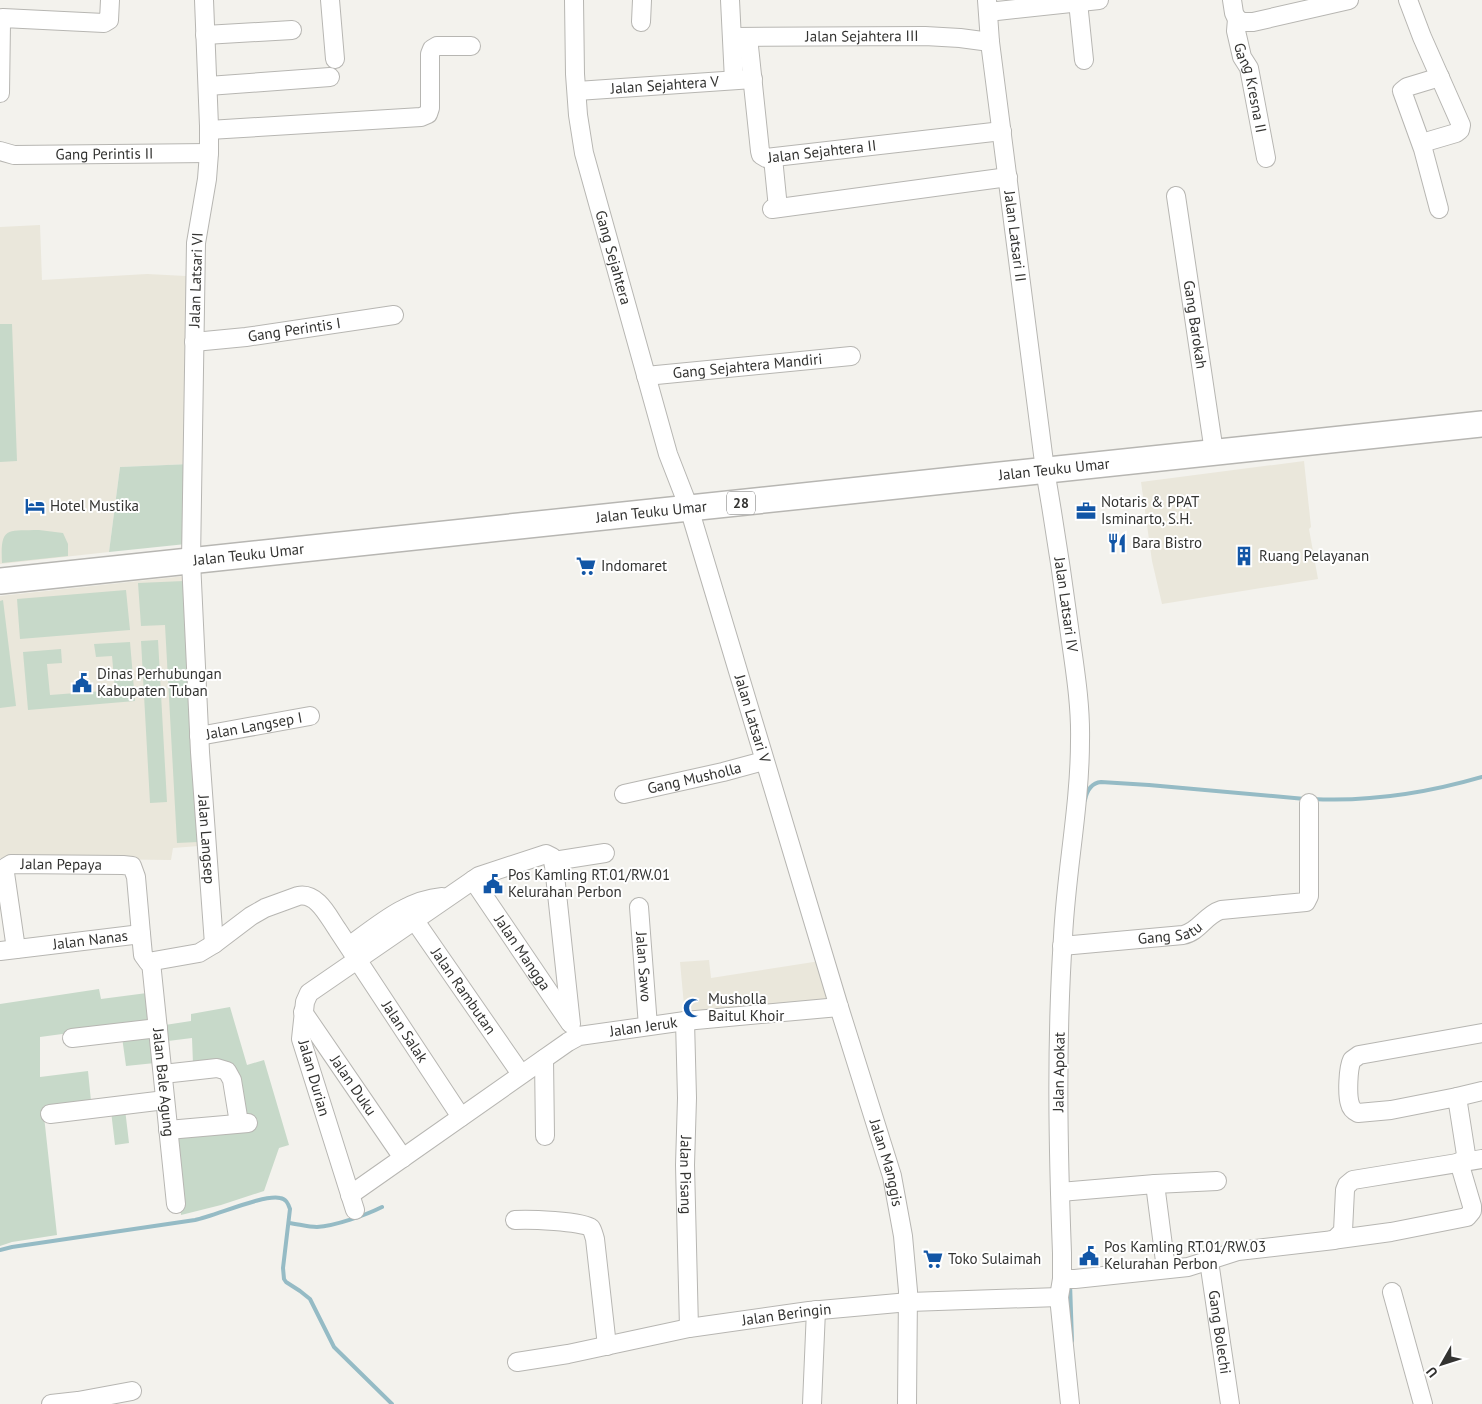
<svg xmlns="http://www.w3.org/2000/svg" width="1482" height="1404" font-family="'PT Sans',sans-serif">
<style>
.built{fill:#eae7db}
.green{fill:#c7d9c9}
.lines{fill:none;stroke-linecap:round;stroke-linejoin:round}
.stream{stroke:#95bbc5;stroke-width:4}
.minor-casing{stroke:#b7b6b2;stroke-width:20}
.highway-casing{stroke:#b7b6b2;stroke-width:28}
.minor{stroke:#fff;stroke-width:18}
.highway{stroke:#fff;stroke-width:25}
.labels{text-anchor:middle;stroke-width:4;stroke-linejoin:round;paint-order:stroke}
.shield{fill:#fff;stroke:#70706f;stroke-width:1}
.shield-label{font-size:14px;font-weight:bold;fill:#333331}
.street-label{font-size:15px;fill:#333331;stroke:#fff}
.poi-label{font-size:15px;fill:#333331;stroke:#fff;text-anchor:start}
</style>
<rect width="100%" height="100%" fill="#f3f2ed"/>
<path class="built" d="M40,225L42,280L147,274L186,276L190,464L120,467L109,552L0,564V227Z
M1304,461L1311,527L1309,529L1318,579L1162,604L1152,561L1141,482Z
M185,576L199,846L173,848L171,860L0,858V596Z
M709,960L711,978L820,961L832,1002L685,1016L680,962Z"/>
<path class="green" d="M0,324H12L17,461L0,462Z
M190,464L186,544L109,552L120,467Z
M39,530L63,533L68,544V556L2,563C0,526 7,531 39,530Z
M184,581L198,842L177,843L165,625L141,626L138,583Z
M126,590L130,630L20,639L17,599Z
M3,600L16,706L0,708V601Z
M158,640L167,802L150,803L141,641Z
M130,642L135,701L28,710L23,652L61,649L62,663L47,664L50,695L115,690L112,656L96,657L94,644Z
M99,989L101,999L147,993L151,1022L40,1037V1077L88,1071L91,1101L43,1107L57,1235L12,1242L0,1246V1004Z
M230,1007L247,1065L264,1060L289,1145L279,1148L264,1191L221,1205L181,1215L173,1135L248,1128L233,1069L193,1064L192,1038L168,1041L165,1025L191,1021V1014Z
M152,1034L155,1063L126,1066L122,1037Z
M125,1109L129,1143L115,1145L111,1111Z"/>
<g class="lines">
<path class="stream" d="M1312,799C1369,802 1427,793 1482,777
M1085,800C1087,790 1091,783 1101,782L1149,785L1305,799
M289,1223C298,1224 308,1227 317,1227C335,1226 366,1215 382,1207
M0,1250L12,1247L195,1220C215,1216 264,1194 280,1198C286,1199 288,1203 290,1209L283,1268L284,1279L286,1282L300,1291L310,1299L334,1347L392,1404
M1070,1283L1072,1341"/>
<defs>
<g id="minor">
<path id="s1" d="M204,0L209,126V153L207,179L196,243L191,561L200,752L214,944"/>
<path d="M330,0L335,59"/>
<path id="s2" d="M574,0L575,74L578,115L584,153L668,454L689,508L839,1007L892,1176L903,1236L908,1291L907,1404"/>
<path d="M730,0L734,80"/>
<path id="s3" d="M987,0L990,42L1045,470C1054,522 1062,574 1069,627C1074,664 1081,703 1080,741C1080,806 1066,872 1063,937C1056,1043 1058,1148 1062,1253V1279L1059,1297L1070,1404"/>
<path d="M1232,0L1234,13L1237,19"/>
<path d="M1408,0L1422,37L1461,125L1460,130L1456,133L1422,143"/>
<path d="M1078,2L1084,60"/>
<path d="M988,12L1099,0"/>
<path id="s4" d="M1237,19L1236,31L1242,57L1249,68L1266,158"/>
<path d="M1237,19L1243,22H1253L1349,0"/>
<path d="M641,22L642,0"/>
<path d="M205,35L292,30"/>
<path id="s5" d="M732,37L925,36L960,38L990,42"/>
<path id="s6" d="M748,37L760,151L761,155L766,158L1002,131"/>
<path d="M208,86L330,77"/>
<path id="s7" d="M577,91L753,79"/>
<path d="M0,93L1,23L3,18L104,23L109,20L110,0"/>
<path d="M209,130L421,117L428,114L430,108V54L432,49L437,46H471"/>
<path id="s8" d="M0,151L14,155L209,153"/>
<path d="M773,158L778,208"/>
<path id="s9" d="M1176,196L1214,452"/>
<path d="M772,209L1008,177"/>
<path d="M1439,209L1423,149L1402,91L1407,87L1440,77"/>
<path id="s10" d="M194,342L246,337L394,315"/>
<path id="s11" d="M646,376L851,356"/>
<path id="s12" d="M199,736L310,716"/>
<path id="s13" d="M624,794L723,772L764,761"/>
<path d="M554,861L605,853"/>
<path id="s14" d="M473,880L570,1023"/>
<path id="s15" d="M639,907L648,1026"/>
<path id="s16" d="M406,908L521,1074"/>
<path d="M349,946C377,926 406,900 442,897"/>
<path id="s17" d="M1062,946L1183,935C1199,932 1205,915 1221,910L1306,902L1309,896V803"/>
<path id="s18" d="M16,949L5,873L6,867L11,864L123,865L132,866L136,877L141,934"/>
<path id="s19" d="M0,951L141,934L143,955L148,962L199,953L214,944L251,916L265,908L298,896C317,892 328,916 337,929L461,1117"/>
<path id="s20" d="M151,962L176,1204"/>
<path id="s21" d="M303,1012L403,1158"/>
<path id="s22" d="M685,1021L687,1098L685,1165L689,1328"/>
<path d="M72,1038L158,1028"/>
<path d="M544,1059L545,1136"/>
<path d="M163,1074L217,1068L227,1071L232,1080L239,1123"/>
<path d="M1457,1097L1482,1091"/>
<path d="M50,1114L165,1100"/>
<path d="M168,1130L248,1123"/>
<path d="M1467,1161L1457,1097L1391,1110L1358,1113C1354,1111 1351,1109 1350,1104C1347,1095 1348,1068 1352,1060L1359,1055L1482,1033"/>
<path d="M1155,1184L1166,1269"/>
<path d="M1060,1192L1155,1184L1217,1181"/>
<path id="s23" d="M350,1195L568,1042L579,1036L685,1021L839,1007"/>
<path d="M355,1210L301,1039L305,1002L309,993L479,876L546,854L552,857L554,866L571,1024"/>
<path d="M515,1220C527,1219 583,1221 591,1228C593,1231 594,1236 595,1239L607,1346"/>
<path d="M1332,1240L1391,1232L1467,1217L1472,1211V1206L1459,1162"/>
<path id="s24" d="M1209,1261L1230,1404"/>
<path d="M1062,1279H1075L1188,1267L1238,1251L1334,1240L1343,1231L1345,1190L1347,1185L1353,1180L1482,1159"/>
<path d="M1392,1292L1423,1404"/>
<path id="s25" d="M517,1362L568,1354L689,1328L809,1311L909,1302L1059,1297"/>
<path d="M51,1404L78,1401L132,1391"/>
<path d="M812,1404L816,1310"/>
</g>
<g id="highway">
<path id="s26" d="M0,581L1482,424"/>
</g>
</defs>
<use href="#minor" class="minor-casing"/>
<use href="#highway" class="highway-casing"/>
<use href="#minor" class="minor"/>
<use href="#highway" class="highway"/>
</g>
<defs>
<symbol id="hotel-bare" viewBox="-9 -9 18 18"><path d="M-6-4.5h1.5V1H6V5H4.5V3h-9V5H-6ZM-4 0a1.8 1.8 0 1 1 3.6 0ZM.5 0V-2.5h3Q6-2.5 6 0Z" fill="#1256a6" stroke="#fff" stroke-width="2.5" paint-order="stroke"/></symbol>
<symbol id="office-bare" viewBox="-9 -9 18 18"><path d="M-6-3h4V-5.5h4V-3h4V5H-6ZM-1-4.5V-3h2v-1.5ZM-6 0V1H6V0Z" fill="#1256a6" stroke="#fff" stroke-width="2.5" paint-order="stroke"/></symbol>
<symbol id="restaurant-bare" viewBox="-9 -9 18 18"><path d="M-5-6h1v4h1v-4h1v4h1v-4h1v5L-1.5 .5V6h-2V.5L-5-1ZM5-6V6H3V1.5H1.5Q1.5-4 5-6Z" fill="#1256a6" stroke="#fff" stroke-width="2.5" paint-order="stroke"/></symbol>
<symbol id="building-bare" viewBox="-9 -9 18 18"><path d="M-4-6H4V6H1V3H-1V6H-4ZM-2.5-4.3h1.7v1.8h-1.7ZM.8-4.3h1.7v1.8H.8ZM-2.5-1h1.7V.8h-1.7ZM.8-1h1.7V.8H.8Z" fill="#1256a6" stroke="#fff" stroke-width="2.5" paint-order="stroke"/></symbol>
<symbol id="supermarket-bare" viewBox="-9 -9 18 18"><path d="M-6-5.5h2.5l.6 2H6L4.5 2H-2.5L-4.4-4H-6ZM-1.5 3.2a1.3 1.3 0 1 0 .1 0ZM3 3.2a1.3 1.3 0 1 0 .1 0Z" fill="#1256a6" stroke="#fff" stroke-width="2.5" paint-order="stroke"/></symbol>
<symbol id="civic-bare" viewBox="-9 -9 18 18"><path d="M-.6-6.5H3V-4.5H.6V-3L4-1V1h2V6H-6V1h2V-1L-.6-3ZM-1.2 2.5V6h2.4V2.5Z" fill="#1256a6" stroke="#fff" stroke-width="2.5" paint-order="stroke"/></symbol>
<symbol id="mosque-bare" viewBox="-9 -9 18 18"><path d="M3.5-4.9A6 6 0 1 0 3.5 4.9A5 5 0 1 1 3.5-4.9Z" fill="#1256a6" stroke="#fff" stroke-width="2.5" paint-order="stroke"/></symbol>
</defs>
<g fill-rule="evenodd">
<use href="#hotel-bare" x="21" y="492" width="28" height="28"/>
<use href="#office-bare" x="1072" y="497" width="28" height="28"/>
<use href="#restaurant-bare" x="1103" y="529" width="28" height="28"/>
<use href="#building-bare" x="1230" y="542" width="28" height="28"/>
<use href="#supermarket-bare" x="572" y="552" width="28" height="28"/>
<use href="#civic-bare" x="68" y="669" width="28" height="28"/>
<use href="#civic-bare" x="479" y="870" width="28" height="28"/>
<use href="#mosque-bare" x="679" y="994" width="28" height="28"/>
<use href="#civic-bare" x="1075" y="1242" width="28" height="28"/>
<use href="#supermarket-bare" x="919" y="1245" width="28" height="28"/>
</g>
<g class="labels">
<rect class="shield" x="727" y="491.5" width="28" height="23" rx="4"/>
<g class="shield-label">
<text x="741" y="508">28</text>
</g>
<g class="street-label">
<text dy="5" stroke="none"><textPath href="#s5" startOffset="130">Jalan Sejahtera III</textPath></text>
<text dy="5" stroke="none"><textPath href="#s7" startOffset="88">Jalan Sejahtera V</textPath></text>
<text dy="5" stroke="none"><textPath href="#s4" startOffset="71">Gang Kresna II</textPath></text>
<text dy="5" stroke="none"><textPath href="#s6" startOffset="181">Jalan Sejahtera II</textPath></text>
<text dy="5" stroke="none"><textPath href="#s8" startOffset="105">Gang Perintis II</textPath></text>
<text dy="5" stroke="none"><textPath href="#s3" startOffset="238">Jalan Latsari II</textPath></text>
<text dy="5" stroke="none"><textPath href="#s2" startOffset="262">Gang Sejahtera</textPath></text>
<text transform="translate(196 280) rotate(-88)" y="5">Jalan Latsari VI</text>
<text dy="5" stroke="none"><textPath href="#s9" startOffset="130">Gang Barokah</textPath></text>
<text dy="5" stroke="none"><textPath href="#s10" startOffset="101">Gang Perintis I</textPath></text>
<text dy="5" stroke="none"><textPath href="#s11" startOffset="102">Gang Sejahtera Mandiri</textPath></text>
<text dy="5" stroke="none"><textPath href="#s26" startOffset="1060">Jalan Teuku Umar</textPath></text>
<text dy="5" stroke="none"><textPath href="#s26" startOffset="655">Jalan Teuku Umar</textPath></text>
<text dy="5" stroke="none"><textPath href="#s26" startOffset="250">Jalan Teuku Umar</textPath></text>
<text dy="5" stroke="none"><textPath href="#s3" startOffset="610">Jalan Latsari IV</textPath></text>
<text dy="5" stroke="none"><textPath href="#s2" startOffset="744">Jalan Latsari V</textPath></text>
<text dy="5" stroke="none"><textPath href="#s12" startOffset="56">Jalan Langsep I</textPath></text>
<text dy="5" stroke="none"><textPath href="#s13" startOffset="72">Gang Musholla</textPath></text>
<text dy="5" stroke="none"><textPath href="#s1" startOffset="841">Jalan Langsep</textPath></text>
<text dy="5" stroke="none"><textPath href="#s18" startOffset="139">Jalan Pepaya</textPath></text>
<text dy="5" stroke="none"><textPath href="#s17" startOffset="109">Gang Satu</textPath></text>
<text dy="5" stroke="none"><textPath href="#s19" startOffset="91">Jalan Nanas</textPath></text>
<text dy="5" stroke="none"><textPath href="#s14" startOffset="88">Jalan Mangga</textPath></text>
<text dy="5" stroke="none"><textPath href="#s15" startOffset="60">Jalan Sawo</textPath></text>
<text dy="5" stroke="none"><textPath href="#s16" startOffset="101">Jalan Rambutan</textPath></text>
<text dy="5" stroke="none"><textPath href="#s23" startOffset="344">Jalan Jeruk</textPath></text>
<text dy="5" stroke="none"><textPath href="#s19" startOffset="516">Jalan Salak</textPath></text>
<text transform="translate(1059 1072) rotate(-89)" y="5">Jalan Apokat</text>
<text transform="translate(314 1078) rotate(74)" y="5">Jalan Durian</text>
<text dy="5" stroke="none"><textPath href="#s20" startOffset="121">Jalan Bale Agung</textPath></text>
<text dy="5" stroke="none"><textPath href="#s21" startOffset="89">Jalan Duku</textPath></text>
<text dy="5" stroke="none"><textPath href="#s2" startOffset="1208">Jalan Manggis</textPath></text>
<text dy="5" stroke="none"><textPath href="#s22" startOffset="154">Jalan Pisang</textPath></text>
<text dy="5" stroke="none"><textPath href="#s25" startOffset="274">Jalan Beringin</textPath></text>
<text dy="5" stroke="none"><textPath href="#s24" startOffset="72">Gang Bolechi</textPath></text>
</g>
<g class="poi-label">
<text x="1101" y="507">Notaris &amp; PPAT<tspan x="1101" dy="17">Isminarto, S.H.</tspan></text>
<text x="50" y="511">Hotel Mustika</text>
<text x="1132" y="548">Bara Bistro</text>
<text x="1259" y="561">Ruang Pelayanan</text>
<text x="601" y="571">Indomaret</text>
<text x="97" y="679">Dinas Perhubungan<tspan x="97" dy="17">Kabupaten Tuban</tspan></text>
<text x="508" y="880">Pos Kamling RT.01/RW.01<tspan x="508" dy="17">Kelurahan Perbon</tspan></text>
<text x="708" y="1004">Musholla<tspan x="708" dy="17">Baitul Khoir</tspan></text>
<text x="1104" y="1252">Pos Kamling RT.01/RW.03<tspan x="1104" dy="17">Kelurahan Perbon</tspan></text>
<text x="948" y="1264">Toko Sulaimah</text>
</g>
</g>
<g transform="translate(1442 1364) rotate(231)" stroke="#ffffff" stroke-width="4" paint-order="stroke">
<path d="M0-4L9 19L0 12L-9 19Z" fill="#333331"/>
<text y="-8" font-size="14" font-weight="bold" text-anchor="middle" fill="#333331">U</text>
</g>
</svg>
